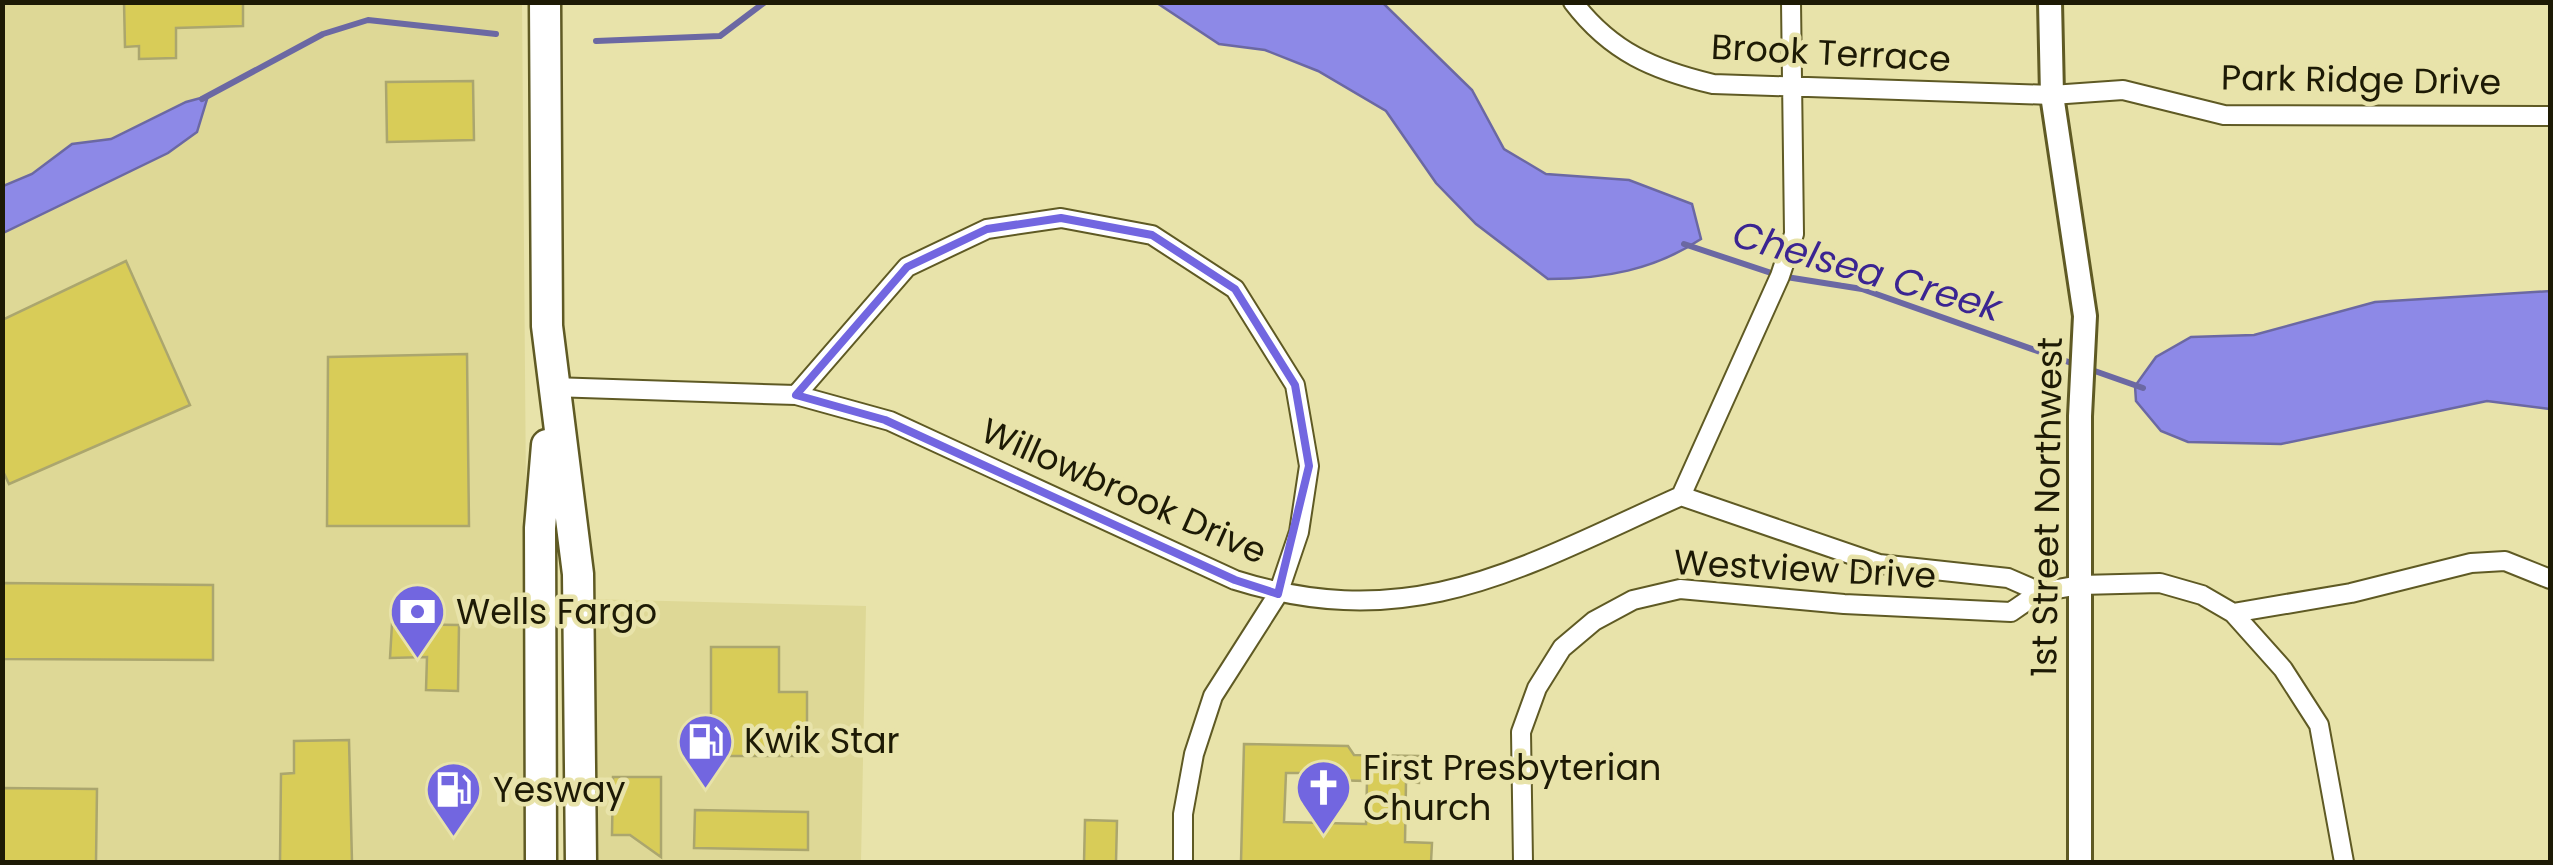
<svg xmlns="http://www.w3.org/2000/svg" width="2553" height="865" font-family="Poppins,sans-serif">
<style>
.built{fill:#ded896}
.water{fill:#8d89e7;stroke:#6b68a3;stroke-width:2.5}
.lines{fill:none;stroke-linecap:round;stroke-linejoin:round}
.stream{stroke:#6b68a3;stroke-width:6}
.building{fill:#d8cc58;stroke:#aba66e;stroke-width:2.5;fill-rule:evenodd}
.minor-casing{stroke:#5f5a24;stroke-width:22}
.tertiary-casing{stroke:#5f5a24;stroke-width:28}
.primary-casing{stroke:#5f5a24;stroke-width:35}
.minor{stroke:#fff;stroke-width:18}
.tertiary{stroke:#fff;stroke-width:22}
.primary{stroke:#fff;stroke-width:30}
.marked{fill:none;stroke:#7266e0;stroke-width:8;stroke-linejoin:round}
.labels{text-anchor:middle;stroke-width:9;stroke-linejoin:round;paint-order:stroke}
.street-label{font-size:35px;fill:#1d1a05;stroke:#e8e3aa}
.poi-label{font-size:35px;fill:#1d1a05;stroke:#e8e3aa;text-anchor:start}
.water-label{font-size:38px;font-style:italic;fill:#3b2592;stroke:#e8e3aa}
</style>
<rect width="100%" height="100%" fill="#e8e3aa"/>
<path class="built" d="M2,3H522L529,862H3Z
M588,599L866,606L861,862H593Z"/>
<path class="water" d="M1157,3H1383L1472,90L1504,149L1546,174L1629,180L1692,204L1701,239C1654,270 1604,279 1548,279L1476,224L1436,183L1386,111L1318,71L1265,50L1219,44Z
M208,96L197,132L168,153L3,233V186L32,174L72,144L111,139L186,102Z
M2550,291V409L2487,401L2281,444L2188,442L2161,431L2136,401L2135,386L2156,357L2191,337L2254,335L2375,302Z"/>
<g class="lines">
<path class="stream" d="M596,41L720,36L765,2
M202,99L323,34L368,20L496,34
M1684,244L1780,276L1862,289L2077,365
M2089,369L2143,388"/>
</g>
<path class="building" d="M124,2H243V26L176,28V58L139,59V46L125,47Z
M473,81L474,140L387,142L386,82Z
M126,261L190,405L9,484L2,469V320Z
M467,354L469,526H327L328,357Z
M2,583L213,585V660L2,659Z
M392,624L459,625L458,691L426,690L427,657L390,658Z
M711,647H779V692H807V756H711Z
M349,740L352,862H280L281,774L294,773V741Z
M1244,744L1348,746L1354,755L1420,756L1419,783L1406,782L1405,842L1432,843L1431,862H1241ZM1286,773H1327V780L1367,781L1366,824L1284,822Z
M613,777H661V857L630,835H612Z
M2,788L97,789L96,862H2Z
M695,810L808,812V850L694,848Z
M1085,820L1117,821L1116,862H1084Z"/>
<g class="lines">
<defs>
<path id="minor" d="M1573,2C1611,52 1654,70 1713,84L2052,95L2123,90L2224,115L2550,116
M552,387L796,395L890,421L1235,580C1413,636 1522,567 1681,496L1780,276L1794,234L1791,2
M796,395L907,267L987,229L1061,218L1152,235L1235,289L1295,385L1309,466L1299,532L1278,594L1213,696L1194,754L1183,814V862
M1681,496L1879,564L2008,578L2040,592L2080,585L2160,583L2202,595L2233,613L2351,593L2471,563L2505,561L2550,579
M2233,613L2283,669L2319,725L2344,862
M1523,862L1521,732L1537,688L1562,648L1594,621L1633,600L1680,589L1844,604L2011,612L2040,592"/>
<path id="tertiary" d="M2050,2L2052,95L2085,316L2080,416V862"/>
<path id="primary" d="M545,2L547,326L578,574L581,862
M541,862L540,528L547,445"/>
</defs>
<use href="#minor" class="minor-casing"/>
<use href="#tertiary" class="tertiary-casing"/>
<use href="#primary" class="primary-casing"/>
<use href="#minor" class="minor"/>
<use href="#tertiary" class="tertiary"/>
<use href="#primary" class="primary"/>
</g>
<path class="marked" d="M1061,218L1152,235L1235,289L1295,385L1309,466L1278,594L1235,580L885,420L796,395L907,267L987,229Z"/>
<defs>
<symbol id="bank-pin" viewBox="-11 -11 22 30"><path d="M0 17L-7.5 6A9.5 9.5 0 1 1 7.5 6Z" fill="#7266e0" stroke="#e8e3aa"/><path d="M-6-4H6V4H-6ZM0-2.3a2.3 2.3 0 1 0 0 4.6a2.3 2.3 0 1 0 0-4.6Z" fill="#fff"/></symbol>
<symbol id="fuel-pin" viewBox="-11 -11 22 30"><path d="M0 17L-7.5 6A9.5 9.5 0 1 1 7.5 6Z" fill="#7266e0" stroke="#e8e3aa"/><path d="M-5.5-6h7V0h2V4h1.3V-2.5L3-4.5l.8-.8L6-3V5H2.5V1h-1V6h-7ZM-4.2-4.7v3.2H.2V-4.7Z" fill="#fff"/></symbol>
<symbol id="church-pin" viewBox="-11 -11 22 30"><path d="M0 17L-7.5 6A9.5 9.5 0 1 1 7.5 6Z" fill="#7266e0" stroke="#e8e3aa"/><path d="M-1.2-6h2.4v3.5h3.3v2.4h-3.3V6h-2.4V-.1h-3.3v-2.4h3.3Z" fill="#fff"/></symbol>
</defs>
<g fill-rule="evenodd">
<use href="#bank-pin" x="386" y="580" width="63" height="86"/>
<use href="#fuel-pin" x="674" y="710" width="63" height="86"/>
<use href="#church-pin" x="1292" y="756" width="63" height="86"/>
<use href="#fuel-pin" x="422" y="758" width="63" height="86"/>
</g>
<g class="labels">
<g class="street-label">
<text transform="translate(1831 53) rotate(3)" y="12">Brook Terrace</text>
<text transform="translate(2361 80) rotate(1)" y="12">Park Ridge Drive</text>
<text transform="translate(1124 491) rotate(24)" y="12">Willowbrook Drive</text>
<text transform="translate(2047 507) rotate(-89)" y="12">1st Street Northwest</text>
<text transform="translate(1805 569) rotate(3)" y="12">Westview Drive</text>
</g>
<g class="poi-label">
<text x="456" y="624">Wells Fargo</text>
<text x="744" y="753">Kwik Star</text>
<text x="1363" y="780">First Presbyterian<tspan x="1363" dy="40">Church</tspan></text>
<text x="493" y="802">Yesway</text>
</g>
<g class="water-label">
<text transform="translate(1867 271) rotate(16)" y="13">Chelsea Creek</text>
</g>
</g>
<rect width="2553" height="865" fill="none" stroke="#1d1a05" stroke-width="10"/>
</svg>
